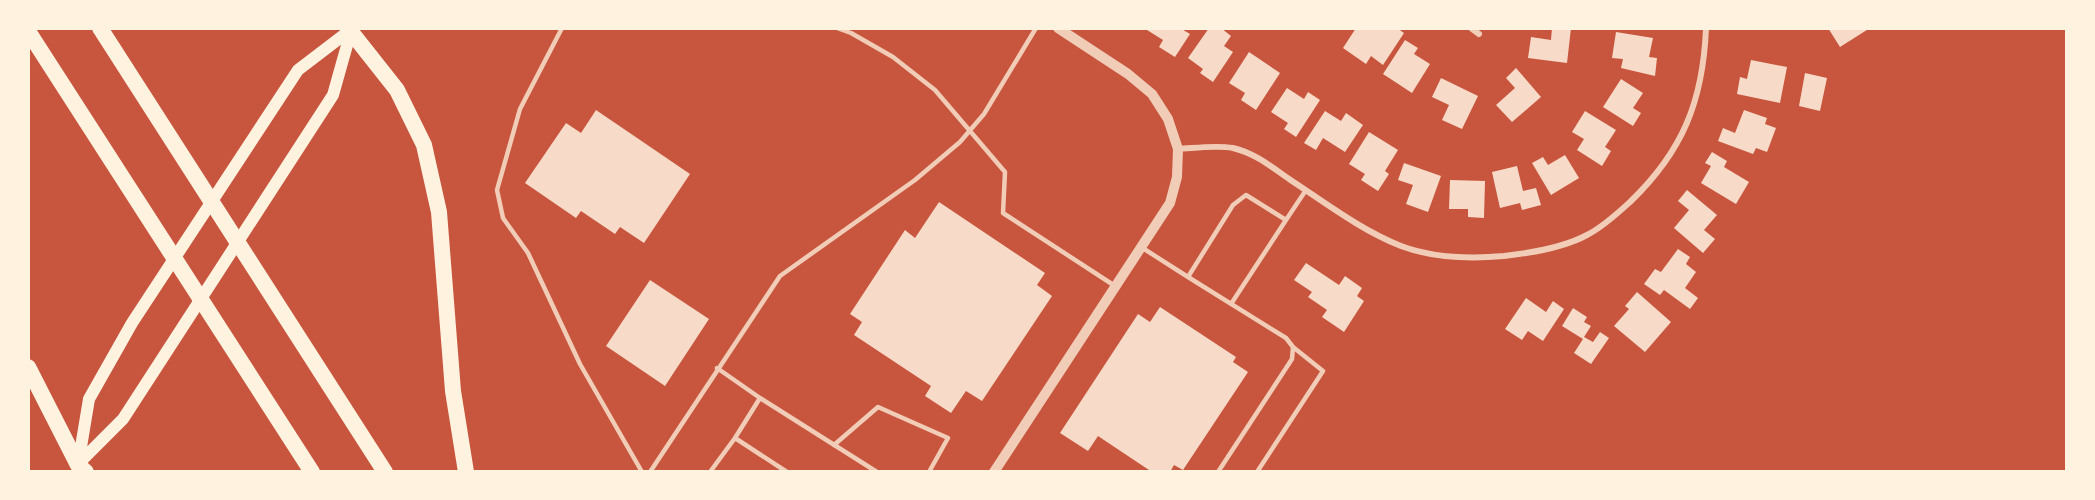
<svg xmlns="http://www.w3.org/2000/svg" width="2095" height="500" font-family="'Source Sans 3',sans-serif">
<style>
.building{fill:#f7dbc8}
.lines{fill:none;stroke-linecap:round;stroke-linejoin:round}
.service{stroke:#f1ccb7;stroke-width:4.5}
.minor{stroke:#f1ccb7;stroke-width:6}
.tertiary{stroke:#f1ccb7;stroke-width:10}
.secondary{stroke:#fff3e0;stroke-width:12}
.motorway{stroke:#fff3e0;stroke-width:16}
</style>
<rect width="100%" height="100%" fill="#c8553d"/>
<path class="building" d="M1149,28H1180L1190,34L1175,57L1159,47L1163,40L1147,30Z
M1209,28H1221L1231,36L1224,46L1233,52L1213,82L1200,73L1203,69L1188,58Z
M1356,28H1397L1404,33L1383,65L1371,56L1366,64L1343,48Z
M1552,28H1571L1567,63L1528,58L1531,37L1551,40Z
M1828,28H1870L1840,47Z
M1616,32L1653,38L1649,57L1657,58L1655,76L1621,68L1623,59L1612,58Z
M1405,40L1418,48L1414,54L1430,64L1412,93L1383,74Z
M1249,52L1280,73L1256,110L1241,100L1245,93L1229,83Z
M1751,60L1787,67L1780,103L1737,94L1740,77L1747,79Z
M1516,68L1541,97L1512,122L1496,105L1515,88L1506,78Z
M1805,73L1827,78L1820,111L1799,106Z
M1441,78L1478,96L1462,129L1442,120L1449,105L1432,97Z
M1621,79L1643,93L1633,108L1641,113L1633,126L1603,107Z
M1287,88L1304,99L1308,92L1320,100L1296,137L1284,129L1288,123L1271,112Z
M596,110L690,174L644,243L620,227L615,234L581,211L576,218L525,183L566,123L581,133Z
M1744,110L1767,118L1765,124L1776,128L1767,152L1756,148L1753,154L1718,141L1723,128L1735,133Z
M1325,111L1341,121L1346,113L1363,125L1345,152L1323,138L1316,150L1304,143Z
M1585,111L1616,130L1605,147L1611,151L1602,166L1577,150L1584,139L1572,132Z
M1369,132L1398,150L1385,171L1389,174L1378,191L1361,180L1365,174L1349,164Z
M1712,152L1727,161L1724,167L1749,182L1736,204L1701,183L1711,166L1705,163Z
M1565,155L1579,178L1551,195L1532,163L1543,157L1548,165Z
M1404,163L1441,176L1428,212L1406,204L1413,185L1398,180Z
M1517,166L1523,191L1536,188L1541,205L1522,210L1520,203L1500,208L1492,172Z
M1450,180L1485,181L1484,218L1468,217V209H1449Z
M1687,190L1717,215L1704,230L1715,239L1703,253L1674,228L1689,210L1678,201Z
M939,202L1045,273L1037,285L1052,296L982,401L966,391L951,413L925,396L931,386L854,335L862,322L850,314L905,230L915,238Z
M1678,249L1690,257L1686,264L1696,272L1685,288L1698,298L1690,309L1664,290L1660,295L1644,284L1655,269L1661,272Z
M1306,263L1339,285L1345,276L1362,288L1357,296L1364,301L1344,332L1322,317L1327,310L1308,297L1312,292L1294,280Z
M650,280L709,319L665,386L606,346Z
M1637,292L1671,322L1645,352L1614,326L1629,309L1625,306Z
M1526,298L1546,312L1553,301L1564,309L1543,341L1528,331L1522,340L1505,329Z
M1160,307L1236,357L1233,362L1248,372L1183,470L1174,465L1170,472H1152L1098,436L1088,451L1060,433L1138,314L1150,322Z
M1573,308L1587,317L1584,322L1591,326L1584,337L1593,342L1600,332L1609,338L1591,364L1574,353L1583,339L1562,326Z"/>
<g class="lines">
<path class="service" d="M562,28L520,109L497,190L503,218L528,253L580,364L642,472
M837,28L851,33L893,57L935,90L1005,172L1003,213L1115,286
M1141,247L1188,277L1233,205L1246,195L1286,220L1306,190
M1188,277L1286,338L1293,347L1292,359L1218,472
M1231,304L1286,220
M717,368L760,398L735,438L787,472
M760,398L877,472
M834,445L878,407L948,438L929,472
M650,472L780,276L915,180L960,142L984,114L1036,28
M710,472L735,438
M1257,472L1323,371L1293,347"/>
<path class="minor" d="M1471,28L1479,34
M1178,149C1196,148 1216,145 1233,148C1255,153 1273,168 1292,181C1327,204 1361,230 1401,246C1433,258 1470,259 1504,256C1531,253 1563,248 1587,235C1603,227 1618,213 1630,202C1683,151 1703,101 1706,28"/>
<path class="tertiary" d="M994,472L1170,203L1177,177L1178,149L1168,119L1152,94L1128,74L1058,28"/>
<path class="secondary" d="M77,465L123,419L333,95L351,31
M78,465L89,399L132,323L298,70L353,28"/>
<path class="motorway" d="M100,28L385,472
M348,28L397,90L424,145L439,212L453,391L466,472
M28,31L312,472
M28,367L78,465L86,472"/>
</g>
<rect width="2095" height="500" fill="none" stroke="#fff3e0" stroke-width="60"/>
</svg>
